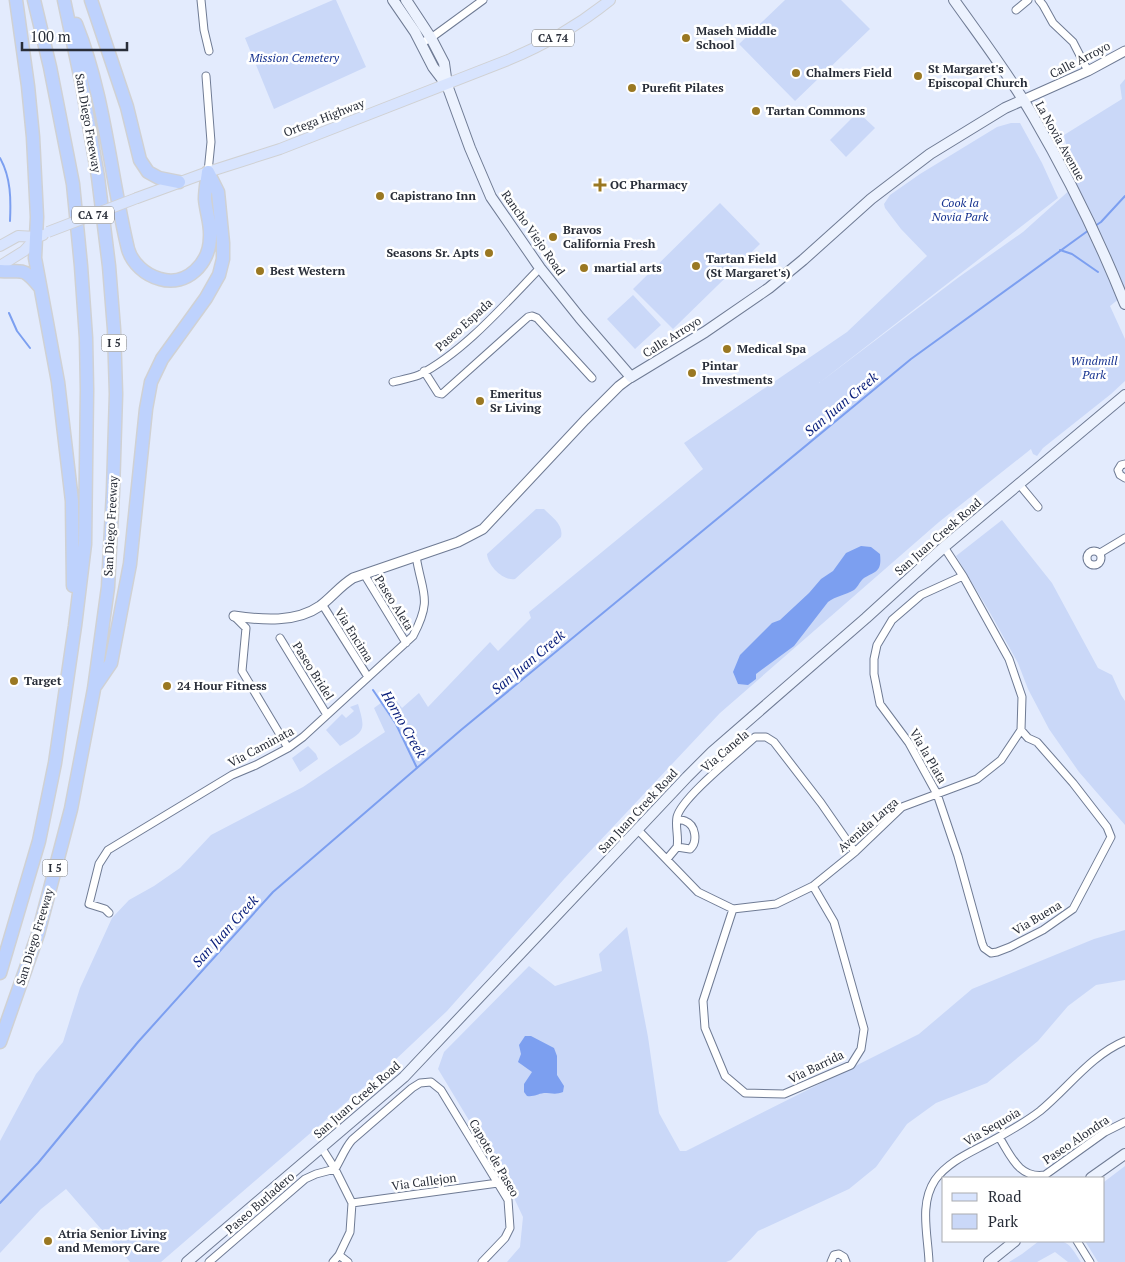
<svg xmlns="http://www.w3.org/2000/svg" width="1125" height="1262" font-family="'PT Serif',serif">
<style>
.green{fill:#cad8f8}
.water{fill:#7c9ff0}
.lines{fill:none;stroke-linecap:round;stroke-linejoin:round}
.stream{stroke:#7c9ff0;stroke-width:2}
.minor-casing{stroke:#6f7b94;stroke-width:9}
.tertiary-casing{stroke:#6f7b94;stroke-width:11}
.secondary-casing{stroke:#6f7b94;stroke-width:12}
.primary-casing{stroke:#d0d1d3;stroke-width:12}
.motorway-casing{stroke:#d0d1d3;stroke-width:15}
.minor{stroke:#fff;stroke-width:7}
.tertiary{stroke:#fff;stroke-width:9}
.secondary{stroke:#ecf2fe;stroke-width:10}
.primary{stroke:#d8e4fe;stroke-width:10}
.motorway{stroke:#bed2fd;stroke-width:12}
.primary-bridge-casing{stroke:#d0d1d3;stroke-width:12;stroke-linecap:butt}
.primary-bridge{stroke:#d8e4fe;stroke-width:10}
.poi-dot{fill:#9a7822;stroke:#fff;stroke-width:2}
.labels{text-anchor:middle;stroke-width:5;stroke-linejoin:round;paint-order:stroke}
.shield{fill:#fff;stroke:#696d74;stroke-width:1}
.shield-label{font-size:11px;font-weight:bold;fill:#292e39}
.poi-label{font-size:12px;font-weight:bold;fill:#292e39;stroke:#fff;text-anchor:start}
.park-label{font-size:12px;font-style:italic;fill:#183490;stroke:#fff}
.street-label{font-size:12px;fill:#292e39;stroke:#fff}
.water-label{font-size:14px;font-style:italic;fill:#0a1f7b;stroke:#fff}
</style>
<rect width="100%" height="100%" fill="#e3ebfd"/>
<path class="green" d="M333,0H336L366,67L274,109L245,38Z
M785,0H841L870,29L795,101L739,44Z
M1125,79V294L1110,306L1125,339V381L1111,394L1043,448L1037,456L1033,454L1031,449L939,522L720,713L564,879L447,1011L394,1061L161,1262H130L66,1189L41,1209L0,1253V1141L36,1074L63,1042L80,988L112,918L129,900L154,886L180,868L211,835L303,787L385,732L374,708L392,695L402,708L419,693L428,707L490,642L498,651L531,618L529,612L703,469L684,443L847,332L927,256L901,229L885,208L884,204L890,195L920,174L997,127L1011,123H1020L1042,163L1058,198L819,383L959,277L1023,232L1072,188L1074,179L1064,135L1122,99L1120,85Z
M858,112L875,128L846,157L830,140Z
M720,203L760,244L673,329L633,289Z
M633,295L661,325L635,349L607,319Z
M536,509H544C552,517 564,525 561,537L515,579C503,581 488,566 487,554Z
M1002,520L1052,583L1098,668L1112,675L1121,695L1125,701V825L1079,772L1049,729L1028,689L1018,663L989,611L956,556Z
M358,704C366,731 365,731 340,746L326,730L342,714L346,718L354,711L350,707Z
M308,746L316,754L318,759L300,772L292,758Z
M627,927L648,1037L659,1113L680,1151H686L919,1034L972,989L1094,939L1125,930V980L1096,985L1068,1006L1038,1041L987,1083L936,1103L907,1124L876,1167L849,1189L758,1231L731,1260L726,1262H507L520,1247L523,1217L508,1185L438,1069L444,1052L529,966L555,986L602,971L599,954Z
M1125,1166V1262H1098L1085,1241H1104V1182Z
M1039,1241C1067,1241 1066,1238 1081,1262H1068L1055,1252L1037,1262H1009L1022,1254Z"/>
<path class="water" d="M861,546L871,547L880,554C882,572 876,571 864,578C860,581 858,587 854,590C845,595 836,596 828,602L794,646L756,674V679L748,685L738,684L733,672L740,655L772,623L780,620L809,593L821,579L833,571L846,553Z
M525,1036H531L554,1048L557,1056V1075L564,1086L563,1092C556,1095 551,1093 544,1093C537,1094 534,1097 527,1096L524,1092V1084L532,1072L518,1062L521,1054L519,1045Z"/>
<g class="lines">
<path class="stream" d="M0,158C11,178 11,199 10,221
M1095,226L1101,222L1125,196
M1060,250L1072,254L1098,272
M9,313L17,331L30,348
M373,690L396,724L417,768
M0,1203L38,1163L138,1042L273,892L461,730L911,359L1089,230"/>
<defs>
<path id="minor" d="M201,0L204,30L209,51
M1039,0L1043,5L1053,23L1073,42L1088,71
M1016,10L1028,0
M421,43L431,38L483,0
M206,76L211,142L208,172
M424,371L438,393L442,394L528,317L532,316L537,318L592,378
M393,382C401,380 411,378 419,375C464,352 505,304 540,268
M1125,464L1121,465L1118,470L1120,475L1125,478
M1019,484L1038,507
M1087 558a7 7 0 1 1 14 0a7 7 0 1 1-14 0Z
M1100,553L1125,538
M364,574L406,643
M963,576L921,595L892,620L877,645L874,659V674L880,704L909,743L937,794L958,856L982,943L984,948L991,953L997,952L1010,947L1043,930L1073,909L1111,837L1107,827L1073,783L1037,742L1028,738L1021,730
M322,604L368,677
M234,616L246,628L242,671L288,748
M280,638L327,715
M677,820C677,820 684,820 685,821C696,825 698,842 690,849L677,847
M638,830L698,892L733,909L776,904L813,886L855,852L902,807L977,779L1001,760L1021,730L1022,697L1009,659L963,576L944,547
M667,859L677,847C679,837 675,827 677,817C681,798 739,752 755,737H766L774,742L821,803L855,852
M733,909L703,1001L705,1028L725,1076L745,1093L784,1094L851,1065L861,1049L864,1029L834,922L813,886
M109,913L105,909L89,904L99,864L108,850L232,775L256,765L288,748L303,737L413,636C433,598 422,594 416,556
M999,1137C1011,1156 1019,1179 1045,1175L1105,1132L1125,1122
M321,1147L335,1169L352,1203L350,1232L339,1255L333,1262
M352,1203L498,1183
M1077,1241L1090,1262
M339,1255L348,1262
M209,1262L305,1179L316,1174L335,1169C341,1159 345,1148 352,1140L412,1088L420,1083L431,1082L441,1090L508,1200L510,1228L505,1238L482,1262
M831,1262L834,1255L839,1254L844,1257L846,1262
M929,1262C928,1235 919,1204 935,1180C947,1163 967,1154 984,1145C1003,1135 1023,1124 1040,1111C1068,1088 1091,1055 1125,1041"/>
<path id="tertiary" d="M1023,100L1088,71L1125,51
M234,616C262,620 296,623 320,606C332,597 340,586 353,578L458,542L483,529L585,420L619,386L631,377"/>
<path id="secondary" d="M393,0L415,32L433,67L446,84
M406,0L431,38L444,63L447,85L470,148L491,197L540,268L580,318L631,377L705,332L769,288L803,260L871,199L930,154L1005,108L1023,100
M954,0C981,38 1010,76 1033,116C1068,176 1099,239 1125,304
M1091,1178L1125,1154
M187,1262L404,1077L687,777L712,752L866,618L944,547L1125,395
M989,1262L1015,1241"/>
<path id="primary" d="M137,198L208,172L280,149L508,60C544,45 579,25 610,0
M0,246L18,236L37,237L43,235
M0,266L24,251L37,237"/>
<path id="motorway" d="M16,0L28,86L33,137L37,217L35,258L58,382L72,501L73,586
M91,0L127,107L140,160L148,172L159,178L179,182
M76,24C105,96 110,174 128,249C132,263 145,275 160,279C187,287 210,263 210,237C211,224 206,212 205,199C205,190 207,180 208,172
M0,271C23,273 21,265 39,286
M96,685L111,663L130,564L146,409L151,382L162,359L206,298L219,275L223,259V243L218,192L208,172
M0,973L39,841L55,763L75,626L85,544L87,390L86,338L81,266L73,184L50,67L34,0
M0,1042L38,934L71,809L94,689L108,587L113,491L116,394L114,329L109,266L98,177L82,85L64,0"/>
</defs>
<use href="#minor" class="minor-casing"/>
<use href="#tertiary" class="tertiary-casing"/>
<use href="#secondary" class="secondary-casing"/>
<use href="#primary" class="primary-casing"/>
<use href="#motorway" class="motorway-casing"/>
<use href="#minor" class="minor"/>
<use href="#tertiary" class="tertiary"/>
<use href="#secondary" class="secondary"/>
<use href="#primary" class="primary"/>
<use href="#motorway" class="motorway"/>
<defs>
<path id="primary-bridge" d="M48,232L137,198"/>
</defs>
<use href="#primary-bridge" class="primary-bridge-casing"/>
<use href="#primary-bridge" class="primary-bridge"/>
</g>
<g class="poi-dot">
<circle cx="686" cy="38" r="5"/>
<circle cx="796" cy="73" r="5"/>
<circle cx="918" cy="76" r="5"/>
<circle cx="632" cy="88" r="5"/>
<circle cx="756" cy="111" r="5"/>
<path d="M597.5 177.5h5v5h5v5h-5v5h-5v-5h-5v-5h5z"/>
<circle cx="380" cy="196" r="5"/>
<circle cx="553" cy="237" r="5"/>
<circle cx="489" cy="253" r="5"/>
<circle cx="696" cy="266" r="5"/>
<circle cx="584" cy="268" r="5"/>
<circle cx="260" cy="271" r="5"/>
<circle cx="727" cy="349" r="5"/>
<circle cx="692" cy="373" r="5"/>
<circle cx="480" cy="401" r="5"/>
<circle cx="14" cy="681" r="5"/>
<circle cx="167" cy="686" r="5"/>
<circle cx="48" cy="1241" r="5"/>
</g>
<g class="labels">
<g class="shield">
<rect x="532" y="29.5" width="42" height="17" rx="4"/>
<rect x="72" y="206.5" width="42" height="17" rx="4"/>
<rect x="101.5" y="334.5" width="25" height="17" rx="4"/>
<rect x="42.5" y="859.5" width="25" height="17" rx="4"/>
</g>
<g class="shield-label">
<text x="553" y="42">CA 74</text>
<text x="93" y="219">CA 74</text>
<text x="114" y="347">I 5</text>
<text x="55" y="872">I 5</text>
</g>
<g class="poi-label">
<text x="696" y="35">Maseh Middle<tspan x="696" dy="14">School</tspan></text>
<text x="928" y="73">St Margaret's<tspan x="928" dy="14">Episcopal Church</tspan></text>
<text x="806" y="77">Chalmers Field</text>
<text x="642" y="92">Purefit Pilates</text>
<text x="766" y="115">Tartan Commons</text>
<text x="610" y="189">OC Pharmacy</text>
<text x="390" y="200">Capistrano Inn</text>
<text x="563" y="234">Bravos<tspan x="563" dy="14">California Fresh</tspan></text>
<text x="479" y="257" text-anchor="end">Seasons Sr. Apts</text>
<text x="706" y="263">Tartan Field<tspan x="706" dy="14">(St Margaret's)</tspan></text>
<text x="594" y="272">martial arts</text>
<text x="270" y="275">Best Western</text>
<text x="737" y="353">Medical Spa</text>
<text x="702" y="370">Pintar<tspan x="702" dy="14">Investments</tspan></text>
<text x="490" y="398">Emeritus<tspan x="490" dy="14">Sr Living</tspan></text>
<text x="24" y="685">Target</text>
<text x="177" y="690">24 Hour Fitness</text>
<text x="58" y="1238">Atria Senior Living<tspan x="58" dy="14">and Memory Care</tspan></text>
</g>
<g class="park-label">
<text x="294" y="62">Mission Cemetery</text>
<text x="960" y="207">Cook la<tspan x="960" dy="14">Novia Park</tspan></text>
<text x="1094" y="365">Windmill<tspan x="1094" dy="14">Park</tspan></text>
</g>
<g class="street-label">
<text transform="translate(1080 60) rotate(-27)" y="4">Calle Arroyo</text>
<text transform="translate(324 118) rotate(-21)" y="4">Ortega Highway</text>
<text transform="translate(88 123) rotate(80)" y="4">San Diego Freeway</text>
<text transform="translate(1060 141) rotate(61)" y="4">La Novia Avenue</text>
<text transform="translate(533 233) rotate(55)" y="4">Rancho Viejo Road</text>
<text transform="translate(464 325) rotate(-42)" y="4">Paseo Espada</text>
<text transform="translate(672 337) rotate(-32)" y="4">Calle Arroyo</text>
<text transform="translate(111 526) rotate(-87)" y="4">San Diego Freeway</text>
<text transform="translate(938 537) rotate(-41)" y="4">San Juan Creek Road</text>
<text transform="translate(394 603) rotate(58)" y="4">Paseo Aleta</text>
<text transform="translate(354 635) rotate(58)" y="4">Via Encima</text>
<text transform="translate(313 671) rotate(58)" y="4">Paseo Bridel</text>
<text transform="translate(261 747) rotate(-28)" y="4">Via Caminata</text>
<text transform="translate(725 751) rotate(-40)" y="4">Via Canela</text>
<text transform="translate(928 756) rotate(60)" y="4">Via la Plata</text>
<text transform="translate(638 811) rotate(-47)" y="4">San Juan Creek Road</text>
<text transform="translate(868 825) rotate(-41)" y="4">Avenida Larga</text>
<text transform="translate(1037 918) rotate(-31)" y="4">Via Buena</text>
<text transform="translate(35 937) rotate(-73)" y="4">San Diego Freeway</text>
<text transform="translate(816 1067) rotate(-26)" y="4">Via Barrida</text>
<text transform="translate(357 1100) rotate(-41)" y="4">San Juan Creek Road</text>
<text transform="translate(992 1127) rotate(-30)" y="4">Via Sequoia</text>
<text transform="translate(1076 1140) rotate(-34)" y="4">Paseo Alondra</text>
<text transform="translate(494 1158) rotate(60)" y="4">Capote de Paseo</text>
<text transform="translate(424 1182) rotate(-8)" y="4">Via Callejon</text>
<text transform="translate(260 1203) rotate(-41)" y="4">Paseo Burladero</text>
</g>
<g class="water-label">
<text transform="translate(841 404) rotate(-40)" y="5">San Juan Creek</text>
<text transform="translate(528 662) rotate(-40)" y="5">San Juan Creek</text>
<text transform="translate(404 724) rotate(60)" y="5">Horno Creek</text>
<text transform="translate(225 931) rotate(-48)" y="5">San Juan Creek</text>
</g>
</g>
<rect x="942" y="1177" width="162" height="65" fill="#ffffff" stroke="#a9abb0"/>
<rect x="952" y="1193" width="25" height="8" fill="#d8e4fe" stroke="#a9abb0"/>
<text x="988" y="1202" font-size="15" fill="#292e39">Road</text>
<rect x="952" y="1214" width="25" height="15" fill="#cad8f8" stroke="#a9abb0"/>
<text x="988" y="1227" font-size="15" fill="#292e39">Park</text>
<path d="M22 42v8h105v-8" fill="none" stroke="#292e39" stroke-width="2.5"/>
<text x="30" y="42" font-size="15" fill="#292e39" stroke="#ffffff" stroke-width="4" paint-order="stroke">100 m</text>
</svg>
